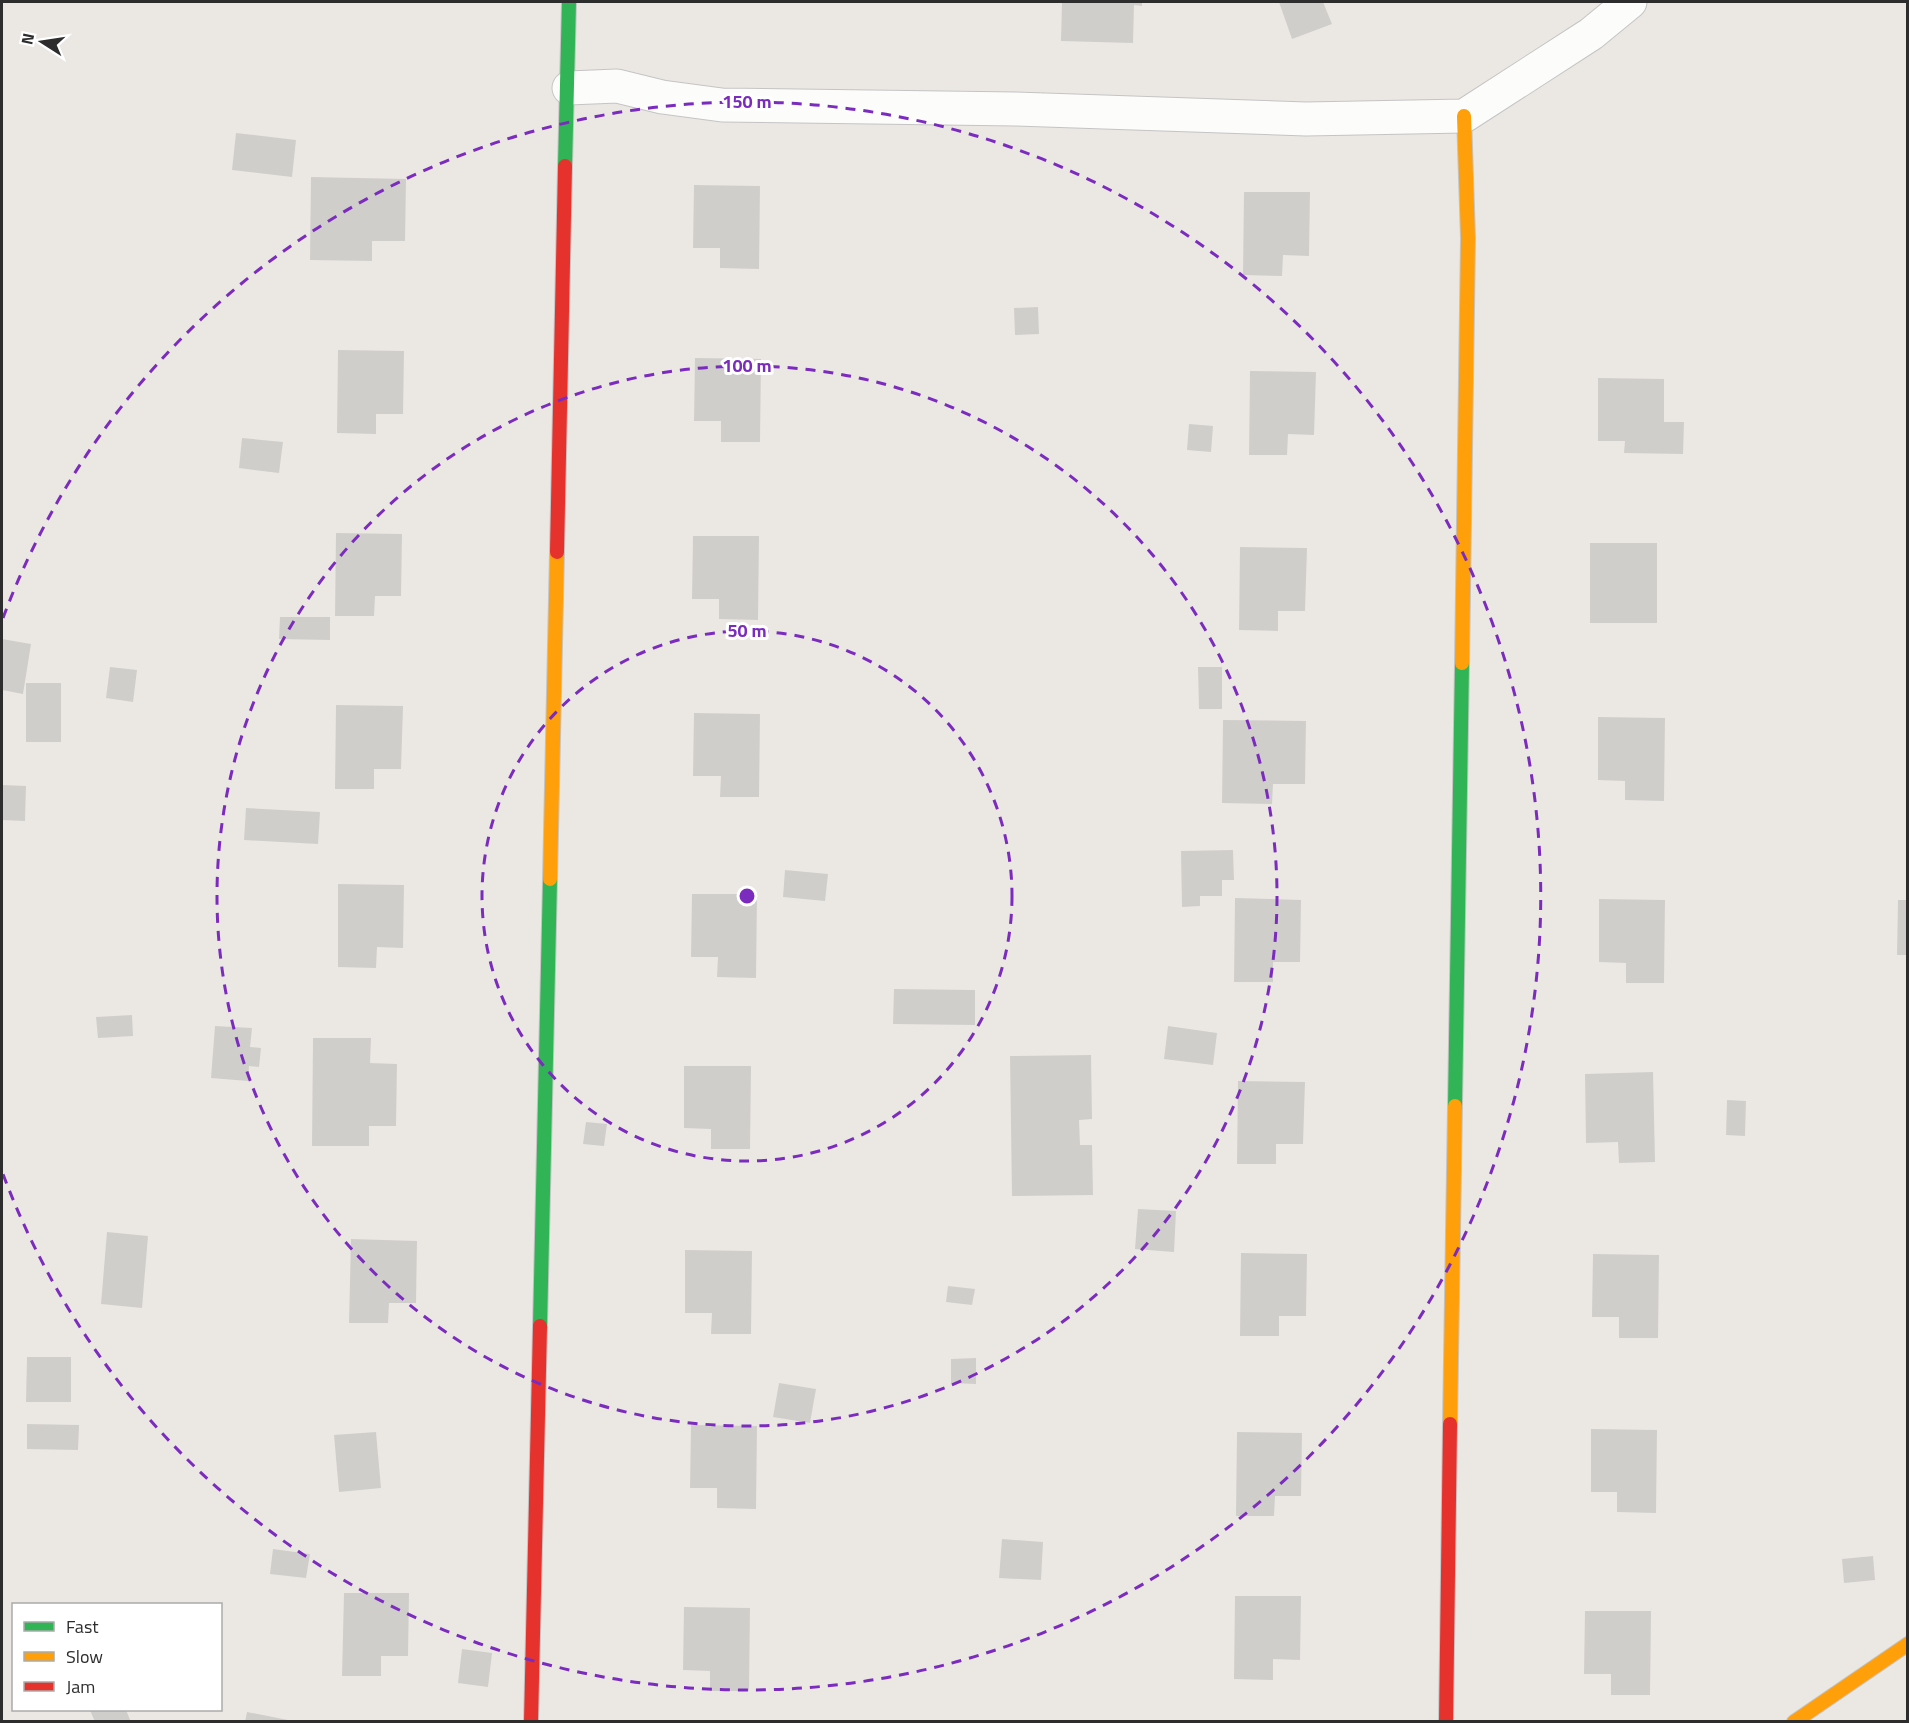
<svg xmlns="http://www.w3.org/2000/svg" width="1909" height="1723" font-family="'Titillium Web',sans-serif">
<style>
.building{fill:#d0cecb}
.lines{fill:none;stroke-linecap:round;stroke-linejoin:round}
.street-casing{stroke:#c5c4c4;stroke-width:35}
.fast-casing{stroke:#c5c4c4;stroke-width:16}
.slow-casing{stroke:#c5c4c4;stroke-width:16}
.jam-casing{stroke:#c5c4c4;stroke-width:16}
.street{stroke:#fcfcfb;stroke-width:33}
.fast{stroke:#30b455;stroke-width:14}
.slow{stroke:#ff9f0a;stroke-width:14}
.jam{stroke:#e5322d;stroke-width:14}
.ring{fill:none;stroke:#7b2cbf;stroke-width:3;stroke-dasharray:10 8}
.centre{fill:#7b2cbf;stroke:#fff;stroke-width:3}
.ring-label{font-size:18px;text-anchor:middle;font-weight:bold;fill:#7b2cbf;stroke:#fff;stroke-width:6;stroke-linejoin:round;paint-order:stroke}
</style>
<rect width="100%" height="100%" fill="#ebe8e4"/>
<path class="building" d="M1062,2H1142V6L1134,5L1133,43L1061,41Z
M1279,2H1323L1332,24L1292,39Z
M236,133L296,140L292,177L232,170Z
M311,177L406,179L405,241H372V261L310,260Z
M694,185L760,186L759,269L720,268V248H693Z
M1244,192H1310L1309,256L1283,255L1282,276L1243,275Z
M1038,307L1039,334L1015,335L1014,308Z
M338,350L404,351L403,414H376V434L337,433Z
M695,358L761,359L760,442H721V421H694Z
M1250,371L1316,372L1314,435L1288,434L1287,455H1249Z
M1598,378L1664,379V422H1684L1683,454L1624,453L1625,441H1598Z
M1189,424L1213,426L1211,452L1187,450Z
M242,438L283,442L279,473L239,468Z
M336,533L402,534L401,596H375L374,616H335Z
M693,536H759L758,620L719,619V599H692Z
M1590,543H1657V623H1590Z
M1240,547L1307,548L1305,611H1278V631L1239,630Z
M280,617H330V640L279,639Z
M2,639L31,644L23,694L2,690Z
M110,667L137,670L133,702L106,698Z
M1198,667H1222V709H1199Z
M26,683H61V742H26Z
M336,705L403,706L401,769H374V789H335Z
M694,713L760,714L759,797H720L721,776H693Z
M1598,717L1665,718L1664,801L1625,800V781L1598,780Z
M1223,720L1306,721L1305,784H1273L1272,804L1222,803Z
M2,785L26,786L25,821L2,820Z
M246,808L320,812L318,844L244,840Z
M1233,850L1234,880H1222V896H1200V906L1182,907L1181,851Z
M785,870L828,874L825,901L783,897Z
M338,884L404,885L403,948L377,947L376,968L338,967Z
M692,894H757L756,978L717,977L718,957H691Z
M1235,898L1301,900L1300,962H1273V982H1234Z
M1599,899L1665,900L1664,983H1626V963L1599,962Z
M1898,900H1908V955H1897Z
M894,989L975,990V1025L893,1024Z
M132,1015L133,1036L98,1038L96,1017Z
M215,1026L252,1028L250,1047L261,1048L259,1067L249,1066L248,1081L211,1078Z
M1168,1026L1217,1033L1213,1065L1164,1059Z
M313,1038H371L370,1063L397,1064L396,1126H369V1146H312Z
M1091,1055L1092,1119L1079,1120L1080,1145H1092L1093,1195L1012,1196L1010,1056Z
M684,1066H751L750,1149H711V1129L684,1128Z
M1653,1072L1655,1162L1619,1163L1618,1142L1586,1143L1585,1074Z
M1238,1081L1305,1082L1303,1144H1276V1164H1237Z
M1727,1100L1746,1101L1745,1136L1726,1135Z
M586,1122L607,1124L604,1146L583,1144Z
M1138,1209L1176,1211L1174,1252L1135,1249Z
M107,1232L148,1236L142,1308L101,1304Z
M351,1239L417,1241L416,1303H389L388,1323H349Z
M685,1250L752,1251L751,1334H711L712,1313H685Z
M1241,1253L1307,1254L1306,1316H1279V1336H1240Z
M1593,1254L1659,1255L1658,1338H1619V1317H1592Z
M948,1286L975,1289L972,1305L946,1302Z
M27,1357H71V1402H26Z
M976,1358V1384L951,1383V1359Z
M779,1383L816,1389L810,1423L773,1417Z
M27,1424L79,1425L78,1450L27,1449Z
M691,1425L757,1426L756,1509L717,1508V1488H690Z
M1591,1429L1657,1430L1656,1513L1617,1512V1492H1591Z
M376,1432L381,1488L339,1492L334,1435Z
M1237,1432L1302,1433L1301,1496H1275L1274,1516H1236Z
M1002,1539L1043,1542L1041,1580L999,1578Z
M273,1549L310,1554L306,1578L270,1574Z
M1873,1556L1875,1580L1844,1583L1842,1559Z
M344,1593H409L408,1656H381V1676H342Z
M1235,1596H1301L1300,1660L1273,1659V1680L1234,1679Z
M684,1607L750,1608L749,1691H710V1671L683,1670Z
M1585,1611H1651L1650,1695H1611V1674H1584Z
M462,1649L492,1653L488,1687L458,1683Z
M90,1710H126L131,1722H95Z
M247,1712L288,1720V1722H245Z"/>
<g class="lines">
<defs>
<path id="street" d="M569,88L617,86L662,97L722,105L1016,109L1306,119L1464,116L1591,34L1630,2"/>
<path id="fast" d="M565,166L569,2
M1455,1106L1462,663
M540,1326L550,879"/>
<path id="slow" d="M1462,663L1468,238L1464,116
M550,879L557,552
M1450,1424L1455,1106
M1794,1722L1908,1644"/>
<path id="jam" d="M557,552L565,166
M531,1722L540,1326
M1446,1722L1450,1424"/>
</defs>
<use href="#street" class="street-casing"/>
<use href="#fast" class="fast-casing"/>
<use href="#slow" class="slow-casing"/>
<use href="#jam" class="jam-casing"/>
<use href="#street" class="street"/>
<use href="#fast" class="fast"/>
<use href="#slow" class="slow"/>
<use href="#jam" class="jam"/>
</g>
<g class="ring">
<circle cx="747" cy="896" r="265"/>
<circle cx="747" cy="896" r="530"/>
<path d="M3 618A794 794 0 1 1 3 1174"/>
</g>
<circle cx="747" cy="896" r="9" class="centre"/>
<g class="ring-label">
<text x="747" y="108">150 m</text>
<text x="747" y="372">100 m</text>
<text x="747" y="637">50 m</text>
</g>
<rect width="1909" height="1723" fill="none" stroke="#2d2d2d" stroke-width="6"/>
<rect x="12" y="1603" width="210" height="108" fill="#ffffff" stroke="#ababab" stroke-width="1.5"/>
<rect x="24" y="1622" width="30" height="9" fill="#30b455" stroke="#ababab" stroke-width="1.5"/>
<text x="66" y="1633" font-size="18" fill="#2d2d2d">Fast</text>
<rect x="24" y="1652" width="30" height="9" fill="#ff9f0a" stroke="#ababab" stroke-width="1.5"/>
<text x="66" y="1663" font-size="18" fill="#2d2d2d">Slow</text>
<rect x="24" y="1682" width="30" height="9" fill="#e5322d" stroke="#ababab" stroke-width="1.5"/>
<text x="66" y="1693" font-size="18" fill="#2d2d2d">Jam</text>
<g transform="translate(42 42) rotate(282)" stroke="#ffffff" stroke-width="4.5" paint-order="stroke">
<path d="M0-4.5L10 22L0 15L-10 22Z" fill="#2d2d2d"/>
<text y="-9" font-size="16" font-weight="bold" text-anchor="middle" fill="#2d2d2d">N</text>
</g>
</svg>
